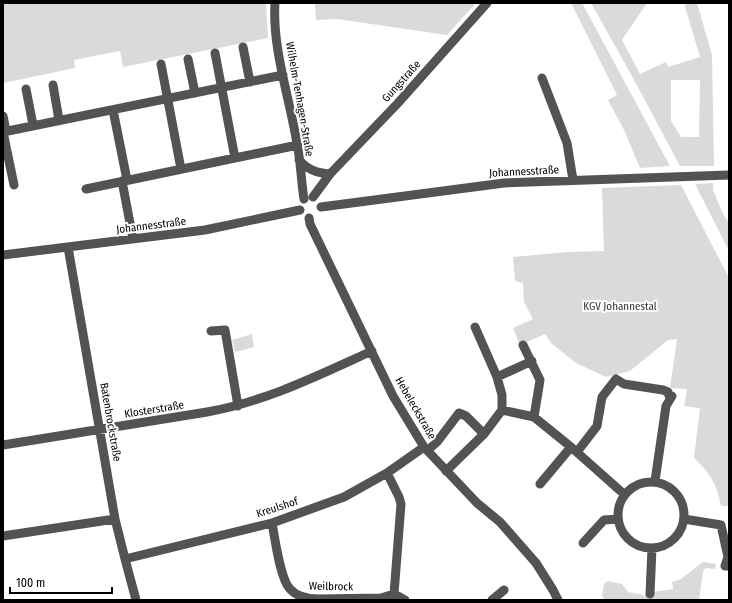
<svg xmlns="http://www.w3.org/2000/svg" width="732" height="603" font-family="'Fira Sans Condensed',sans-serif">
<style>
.green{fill:#dadada;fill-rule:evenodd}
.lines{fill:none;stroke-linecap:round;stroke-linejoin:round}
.minor{stroke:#535353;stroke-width:9}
.labels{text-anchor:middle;stroke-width:4;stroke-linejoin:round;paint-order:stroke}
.street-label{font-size:11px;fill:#000;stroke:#fff}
.park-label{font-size:11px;fill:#313131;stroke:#fff}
</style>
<rect width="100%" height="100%" fill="#fff"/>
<path class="green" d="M3,3H266L268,38L123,67L120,51L74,60L75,68L3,83Z
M315,3H476L447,35L337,19L316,20Z
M571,3H582L670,166L640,168L624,130L608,100L617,95Z
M591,3H647L622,40L640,74L666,62L668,67L700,57L684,3H697L712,55L714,166H680L633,78ZM671,80H700L699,137H681L671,121Z
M713,183V190L723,214L729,223V251L695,184Z
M681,185L729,278V506H721C717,484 710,473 694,458L700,408L684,406L687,389L670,388L677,339L668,340L630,371L606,377L576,363L552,344L545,334L520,345L513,328L533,319L524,302L523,283L515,281L513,257L568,252L604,251L602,188Z
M252,334L254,347L235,352L232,340Z
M703,562L716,564L715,569L706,568L703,571L699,600H605L602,596L604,584L608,581L622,584L628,592L644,595V598L646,593L673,589L672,582L681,579Z"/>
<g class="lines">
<path class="minor" d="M275,3C272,49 290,99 297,144C301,162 301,181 304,199
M243,47L250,82
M215,53L235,158
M188,59L195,93
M161,64L181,169
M542,78L567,143L573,180
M53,85L59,120
M26,89L33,125
M113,110L127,180
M3,116L6,131
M3,132L283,75
M3,132L14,185
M299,160C308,170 317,173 330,174
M122,181L133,239
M86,189L298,145
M313,197L330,174L398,103L487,3
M321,207L504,183L729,175
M309,218L310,224L393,396L424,447L477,503L500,522L536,563L553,590L558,600
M68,247L115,519L125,559L136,600
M3,255L205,230L300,210
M475,327L497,377L502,395V410
M211,331L225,330L238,406
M523,345L540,380L534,417
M497,377L532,361
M3,445L207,412C265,402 319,375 372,351
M428,450L437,442L459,413L466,416L484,434
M577,452L597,426L602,397L616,379L624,384L663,390L668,392L670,399
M446,471L484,434L502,410L534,417L571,447L625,495
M655,481L666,406L672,396
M618 515a33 33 0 1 1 66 0a33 33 0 1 1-66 0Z
M540,484L571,447
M684,519L721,525L728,557L725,566H729
M272,523C275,538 280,579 290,589C297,597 308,599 319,599L381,598L394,594L401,504L399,497L387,473
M3,536L115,519
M583,543L604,520L618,519
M125,559L272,523L344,497L387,473L424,447
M394,594L405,600
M650,594L652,548
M492,600L504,590"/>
</g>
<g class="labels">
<g class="street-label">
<text transform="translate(401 81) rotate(-48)" y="4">Gungstraße</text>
<text transform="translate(300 99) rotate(80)" y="4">Wilhelm-Tenhagen-Straße</text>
<text transform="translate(524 171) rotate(-3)" y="4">Johannesstraße</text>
<text transform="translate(151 225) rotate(-7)" y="4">Johannesstraße</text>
<text transform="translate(416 408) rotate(60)" y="4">Hebeleckstraße</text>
<text transform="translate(154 409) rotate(-9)" y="4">Klosterstraße</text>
<text transform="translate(111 422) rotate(80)" y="4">Batenbrockstraße</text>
<text transform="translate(277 507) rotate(-18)" y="4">Kreulshof</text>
<text transform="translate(331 586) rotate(1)" y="4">Weilbrock</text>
</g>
<g class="park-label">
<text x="620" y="310">KGV Johannestal</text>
</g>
</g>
<rect width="732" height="603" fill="none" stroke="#000000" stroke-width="8"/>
<path d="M10 587v6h102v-6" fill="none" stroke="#000000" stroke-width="2"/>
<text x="16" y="587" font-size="12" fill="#000000" stroke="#ffffff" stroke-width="3" paint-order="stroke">100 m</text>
</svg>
